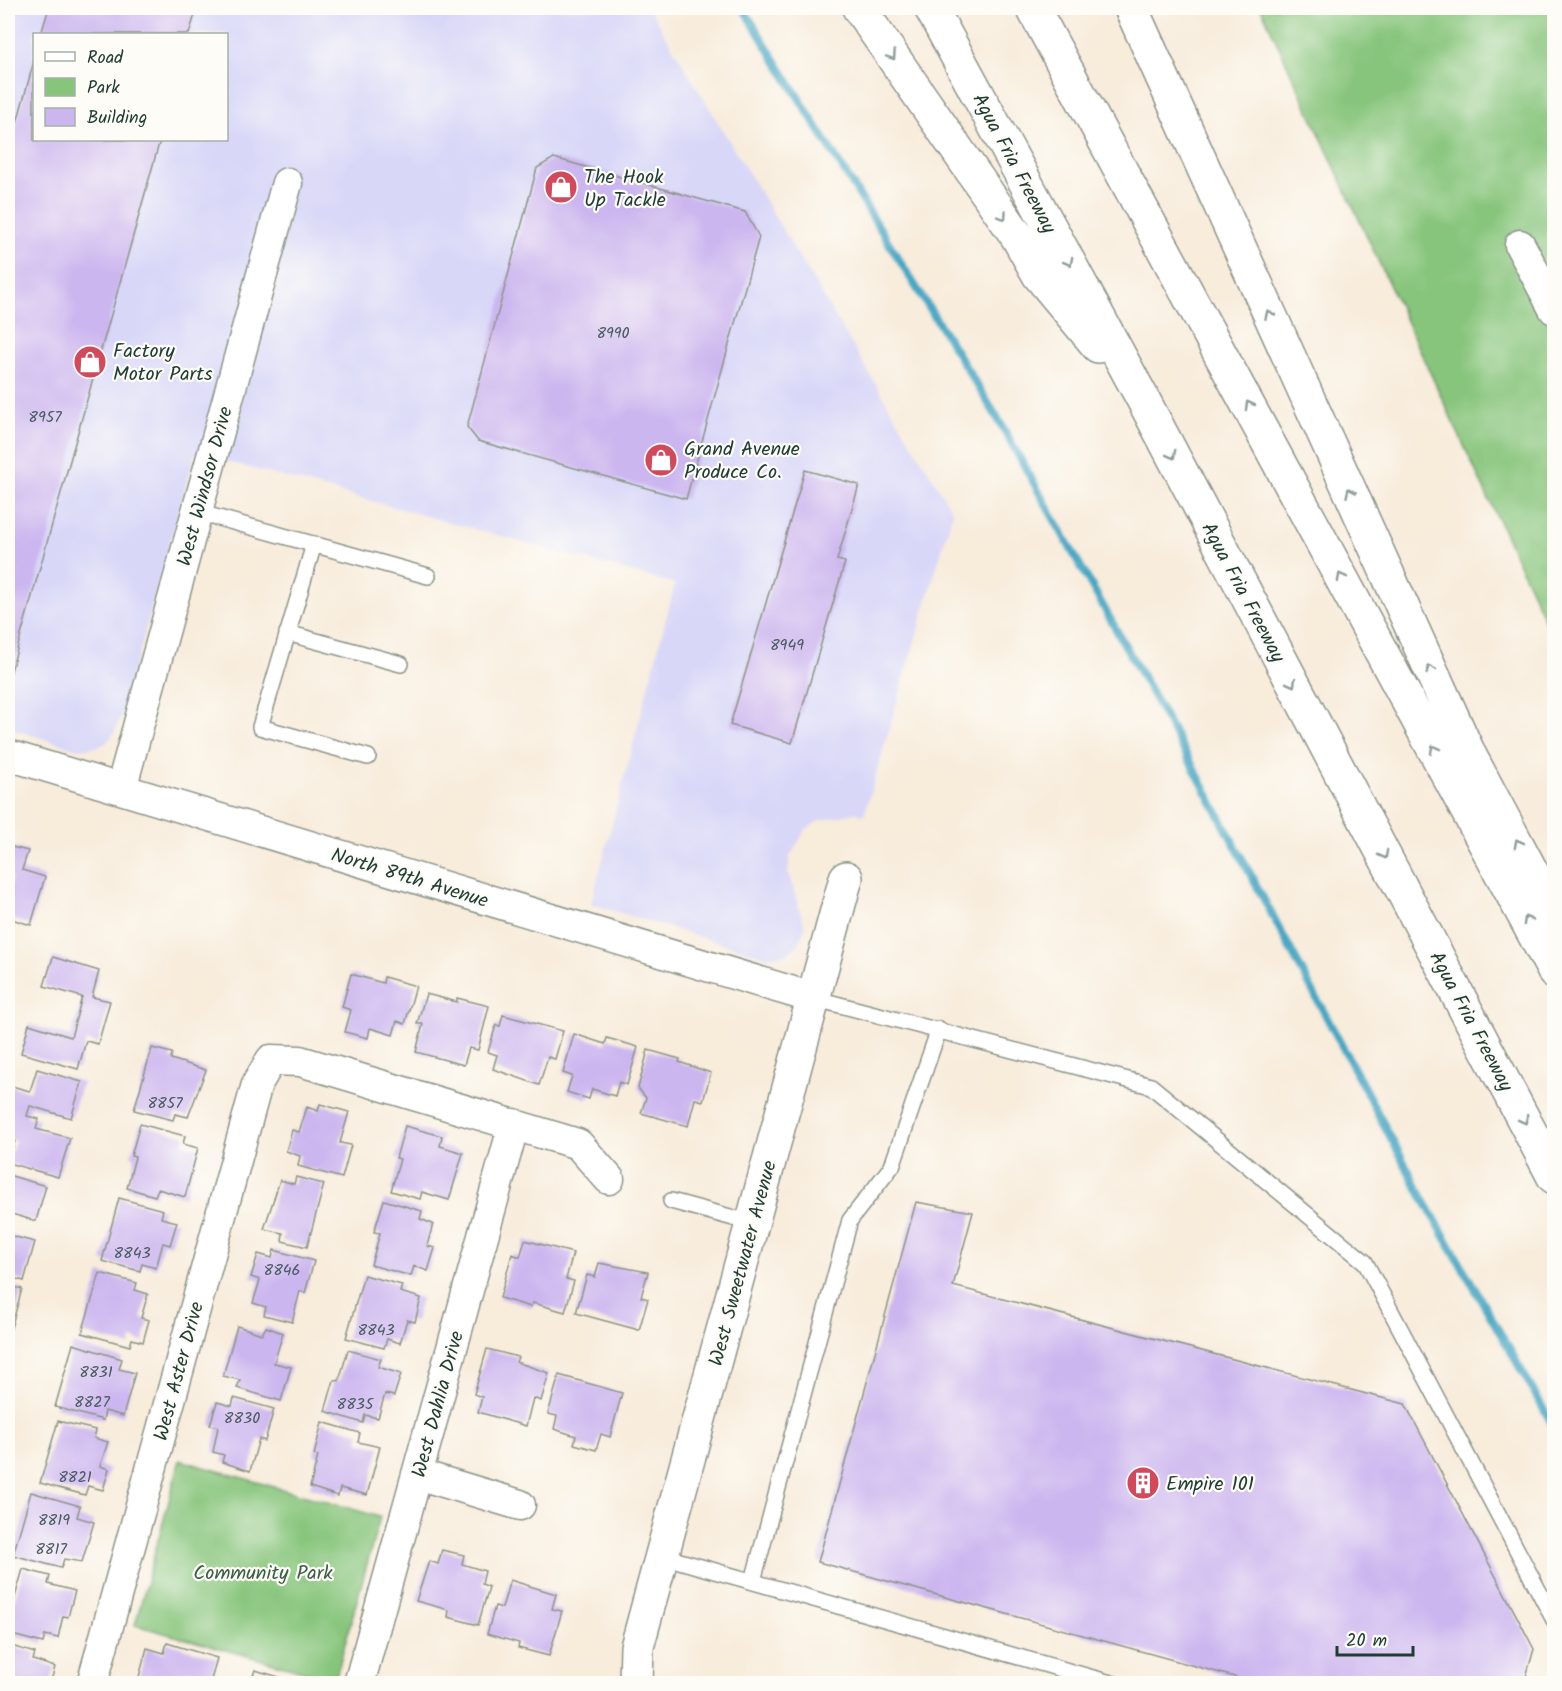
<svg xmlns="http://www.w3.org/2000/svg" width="1562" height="1691" font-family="Kalam,sans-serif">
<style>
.built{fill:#d8d7f8;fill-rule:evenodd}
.green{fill:#87c57b;stroke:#538158;stroke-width:1.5}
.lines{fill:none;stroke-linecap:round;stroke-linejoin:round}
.stream{stroke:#46a7c5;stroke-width:8}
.building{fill:#ccb6ef}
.service-casing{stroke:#8c9488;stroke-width:18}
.minor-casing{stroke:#8c9488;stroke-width:33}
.tertiary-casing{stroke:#8c9488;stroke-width:36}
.motorway-casing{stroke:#8c9488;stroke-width:36}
.service{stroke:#fff;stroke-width:15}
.minor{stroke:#fff;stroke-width:30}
.tertiary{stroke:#fff;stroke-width:33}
.motorway{stroke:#fff;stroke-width:33}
.oneway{stroke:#8f9e9a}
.labels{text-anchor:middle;stroke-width:4.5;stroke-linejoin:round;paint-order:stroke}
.number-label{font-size:16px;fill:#4a5b63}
.street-label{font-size:20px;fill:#1f3d34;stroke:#fdfcf7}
.poi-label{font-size:20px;fill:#1f3d34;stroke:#fdfcf7;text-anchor:start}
.park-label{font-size:20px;fill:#395f46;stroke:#fdfcf7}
</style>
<rect width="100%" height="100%" fill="#fdfcf7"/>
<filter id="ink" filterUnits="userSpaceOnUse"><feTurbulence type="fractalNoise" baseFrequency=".0167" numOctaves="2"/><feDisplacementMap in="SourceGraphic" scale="12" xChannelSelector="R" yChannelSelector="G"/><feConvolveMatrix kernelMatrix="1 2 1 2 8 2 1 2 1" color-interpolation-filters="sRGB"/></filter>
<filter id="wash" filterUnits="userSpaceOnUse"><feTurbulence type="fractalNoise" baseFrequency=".008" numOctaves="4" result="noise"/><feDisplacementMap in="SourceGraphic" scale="24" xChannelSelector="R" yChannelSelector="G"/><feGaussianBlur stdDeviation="1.35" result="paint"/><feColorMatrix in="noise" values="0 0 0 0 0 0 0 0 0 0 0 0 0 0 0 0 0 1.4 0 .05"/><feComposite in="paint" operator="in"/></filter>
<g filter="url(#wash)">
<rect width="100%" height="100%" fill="#f8ecdb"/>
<path class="built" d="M8,8H649L953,512L864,815L855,813L819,821L806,829L790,856L788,871L805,928L798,945L787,954L767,957L591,904L675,584L195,453L122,714L113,735L106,743L97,747L78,749L8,728ZM34,34H226V140H34Z"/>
<path class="green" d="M1261,8H1554V640Z
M180,1460L380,1517L335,1680L135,1625Z"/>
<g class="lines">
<path class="stream" d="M743,8L998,419L1196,772L1424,1200L1554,1427"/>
</g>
<g id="blocks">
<path class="building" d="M49,8H197L189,34H41Z
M34,61V140H160L9,678L8,155Z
M554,158L745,212L759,237L686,499L478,441L467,427L537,168Z
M805,470L859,485L837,560L845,562L792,743L730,725Z
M8,846L28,851L22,870L45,877L31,925L8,918V893L12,877L8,875Z
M53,957L99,971L92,997L110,1001L98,1044L86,1041L78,1069L21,1053L29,1024L71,1037L82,997L44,986Z
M351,974L383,983L384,977L416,986L405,1024L397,1021L393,1035L370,1028L368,1038L345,1032L351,1010L342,1007Z
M426,994L457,1002V998L489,1006L478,1050L469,1048L464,1065L416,1052L423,1024H417Z
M503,1015L563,1031L555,1059L548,1057L539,1085L493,1069L497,1055L488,1052L496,1025L500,1026Z
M574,1034L605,1044L607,1038L638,1047L627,1085L619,1082L615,1096L592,1089L589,1099L567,1092L572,1076L563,1073Z
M152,1048L172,1053L171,1059L206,1070L188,1117L175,1114L173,1120L134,1110Z
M648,1050L680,1059L679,1062L711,1073L703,1101L695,1099L688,1126L641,1113L646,1098L638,1088Z
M37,1069L82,1082L71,1118L30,1106L27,1116L39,1119L36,1129L70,1138L58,1177L8,1163L15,1141L8,1138V1085L30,1091Z
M320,1104L349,1112L340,1143L351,1145L342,1178L298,1166L300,1156L286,1151L292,1130L299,1132L307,1107L318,1111Z
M140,1124L185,1136L183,1144L198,1148L185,1197L158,1189L155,1196L127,1188L135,1157L131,1156Z
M405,1126L442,1136L440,1146L463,1153L449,1200L422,1192L420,1199L391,1191L400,1159L396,1158Z
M8,1175L46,1186L36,1221L8,1213Z
M296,1177L324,1184L307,1247L282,1241L283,1233L264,1229L280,1180L294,1184Z
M119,1198L163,1210L161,1218L177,1222L170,1245L163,1243L156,1268L142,1264L140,1271L102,1261Z
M384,1200L422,1211L420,1219L433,1224L427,1246L435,1248L428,1271L414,1266L411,1276L371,1265L380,1233L374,1232Z
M916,1202L973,1212L953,1286L1405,1404L1534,1649L1524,1684H1260L818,1562Z
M8,1235L35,1242L24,1281L8,1277Z
M525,1240L573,1253L566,1279L574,1281L565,1312L533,1303L531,1307L500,1298L512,1254L520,1257Z
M274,1250L314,1261L305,1293L300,1291L292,1322L264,1315L266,1307L253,1303L260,1280L251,1277L258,1254L272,1258Z
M599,1263L648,1272L641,1297L648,1299L639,1330L576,1313L587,1275L595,1277Z
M100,1273L137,1283L135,1290L148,1294L141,1318L149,1320L143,1342L132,1339L130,1346L82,1333Z
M364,1275L402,1285L400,1292L421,1298L415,1322L407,1320L400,1343L387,1339L384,1348L346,1338Z
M8,1285L22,1289L11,1328L8,1327Z
M237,1326L262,1334L266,1327L283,1333L274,1363L291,1367L281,1401L237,1388L240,1380L223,1376Z
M73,1344L122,1359L119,1369L135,1373L123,1416L105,1411L103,1420L55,1407Z
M487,1349L518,1357L516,1362L549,1373L541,1401L533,1398L526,1426L478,1412L482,1397L474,1394Z
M348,1350L381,1359L378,1367L401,1374L394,1396L385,1394L378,1418L365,1415L363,1423L325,1411L334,1380L339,1381Z
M559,1375L622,1393L610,1437L601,1434L596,1450L574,1444L576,1436L554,1429L557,1416L548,1414Z
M234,1398L274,1409L265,1441L259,1439L250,1471L222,1462L224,1455L213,1452L218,1427L210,1425L217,1402L232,1406Z
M58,1421L96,1430L94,1438L108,1442L100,1466L109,1469L103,1490L88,1486L85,1495L40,1483Z
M322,1422L360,1433L358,1442L380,1447L367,1495L340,1488L338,1496L310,1487L318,1456L314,1455Z
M31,1492L80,1506L77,1517L94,1522L82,1562L64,1559L61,1568L13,1555Z
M442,1550L464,1555L462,1564L485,1571L482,1584L489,1587L478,1625L448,1617L449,1610L416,1601L429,1561L438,1564Z
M23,1569L50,1576L48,1584L75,1591L68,1617L63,1616L58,1638L45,1635L43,1643L8,1634V1622Z
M510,1580L556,1594L552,1609L562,1611L549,1656L518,1648L519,1643L487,1634L495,1606L502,1608Z
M167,1643L217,1658L210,1684H137L147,1648L164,1653Z
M8,1645L35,1653L33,1660L55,1667L50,1684H8Z
M255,1670L300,1683V1684H250Z"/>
</g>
</g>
<g filter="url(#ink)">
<use href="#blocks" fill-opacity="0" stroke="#8c9488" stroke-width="1.5"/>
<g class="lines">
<defs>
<path id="service" d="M197,512L428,576
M314,544L260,727L368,757
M287,633L401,664
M813,998L1151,1086L1365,1262L1554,1620
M671,1201L752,1223
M662,1556L1114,1684
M753,1581L850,1220L892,1166L939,1029"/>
<path id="minor" d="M1520,245L1554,309
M8,755L813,998
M121,789L287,183
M417,1474L520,1505
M92,1684L257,1084L271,1060L300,1061L578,1144L609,1179
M359,1684L514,1124"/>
<path id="tertiary" d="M636,1684L637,1647L846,878"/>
<path id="motorway" d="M859,8L1017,236L1039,275L1098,346
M931,8L1145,403L1554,1177
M1033,8L1554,971
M1131,8L1470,756L1554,914"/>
</defs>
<use href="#service" class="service-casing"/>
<use href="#minor" class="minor-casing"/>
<use href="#tertiary" class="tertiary-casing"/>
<use href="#motorway" class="motorway-casing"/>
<use href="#service" class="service"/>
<use href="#minor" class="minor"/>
<use href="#tertiary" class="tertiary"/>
<use href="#motorway" class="motorway"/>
</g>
<defs><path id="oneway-chevron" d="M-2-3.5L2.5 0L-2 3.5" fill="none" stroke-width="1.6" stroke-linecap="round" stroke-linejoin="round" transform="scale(1.5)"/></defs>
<g class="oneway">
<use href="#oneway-chevron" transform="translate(892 56) rotate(56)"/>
<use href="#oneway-chevron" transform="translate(1003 216) rotate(55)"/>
<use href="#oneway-chevron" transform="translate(1069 262) rotate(62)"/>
<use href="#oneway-chevron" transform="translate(1269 314) rotate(-114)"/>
<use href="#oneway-chevron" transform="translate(1249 405) rotate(-119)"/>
<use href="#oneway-chevron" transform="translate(1172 455) rotate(62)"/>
<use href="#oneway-chevron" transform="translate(1350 492) rotate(-114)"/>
<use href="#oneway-chevron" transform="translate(1341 577) rotate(-118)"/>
<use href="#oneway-chevron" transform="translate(1430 669) rotate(-115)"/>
<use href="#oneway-chevron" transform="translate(1292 683) rotate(62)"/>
<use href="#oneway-chevron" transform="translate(1434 749) rotate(-118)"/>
<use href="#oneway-chevron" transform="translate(1518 843) rotate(-118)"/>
<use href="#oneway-chevron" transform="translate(1384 855) rotate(62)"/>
<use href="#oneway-chevron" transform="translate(1527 920) rotate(-119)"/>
<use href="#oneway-chevron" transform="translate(1524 1120) rotate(62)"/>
</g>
</g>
<defs>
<symbol id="shop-disc" viewBox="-11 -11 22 22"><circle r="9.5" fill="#d1495b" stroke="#fdfcf7"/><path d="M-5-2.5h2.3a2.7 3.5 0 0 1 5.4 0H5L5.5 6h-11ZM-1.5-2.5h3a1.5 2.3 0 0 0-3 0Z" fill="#fff"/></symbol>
<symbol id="building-disc" viewBox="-11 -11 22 22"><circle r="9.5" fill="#d1495b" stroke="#fdfcf7"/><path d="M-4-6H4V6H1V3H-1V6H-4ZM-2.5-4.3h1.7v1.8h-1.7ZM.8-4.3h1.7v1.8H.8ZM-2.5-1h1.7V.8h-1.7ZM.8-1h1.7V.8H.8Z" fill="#fff"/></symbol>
</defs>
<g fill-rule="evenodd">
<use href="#shop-disc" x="542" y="168" width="38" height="38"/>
<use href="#shop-disc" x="71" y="343" width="38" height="38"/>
<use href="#shop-disc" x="642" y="441" width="38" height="38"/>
<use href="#building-disc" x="1124" y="1464" width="38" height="38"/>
</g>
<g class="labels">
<g class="number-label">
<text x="613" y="338">8990</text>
<text x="45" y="422">8957</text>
<text x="787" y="650">8949</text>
<text x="165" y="1108">8857</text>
<text x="132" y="1258">8843</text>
<text x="282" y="1275">8846</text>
<text x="376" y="1335">8843</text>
<text x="96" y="1377">8831</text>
<text x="92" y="1407">8827</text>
<text x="355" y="1409">8835</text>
<text x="242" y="1423">8830</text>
<text x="75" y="1482">8821</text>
<text x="54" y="1525">8819</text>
<text x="51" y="1554">8817</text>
</g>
<g class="street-label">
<text transform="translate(1015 163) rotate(62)" y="7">Agua Fria Freeway</text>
<text transform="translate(204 486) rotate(-75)" y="7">West Windsor Drive</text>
<text transform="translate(1244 592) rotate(62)" y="7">Agua Fria Freeway</text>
<text transform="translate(410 877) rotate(17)" y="7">North 89th Avenue</text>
<text transform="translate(1472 1021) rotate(62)" y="7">Agua Fria Freeway</text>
<text transform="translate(742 1263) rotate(-75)" y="7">West Sweetwater Avenue</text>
<text transform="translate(178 1371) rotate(-75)" y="7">West Aster Drive</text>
<text transform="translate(437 1404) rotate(-75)" y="7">West Dahlia Drive</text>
</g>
<g class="poi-label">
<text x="584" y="183">The Hook<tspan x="584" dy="23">Up Tackle</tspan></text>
<text x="113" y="357">Factory<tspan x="113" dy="23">Motor Parts</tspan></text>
<text x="684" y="455">Grand Avenue<tspan x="684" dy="23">Produce Co.</tspan></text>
<text x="1166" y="1490">Empire 101</text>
</g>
<g class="park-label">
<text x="263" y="1579">Community Park</text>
</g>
</g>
<rect width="1562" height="1691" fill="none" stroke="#fdfcf7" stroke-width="30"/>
<rect x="33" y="33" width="195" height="108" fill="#fdfcf7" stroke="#a4b0a9" stroke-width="1.5"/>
<rect x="45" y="52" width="30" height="9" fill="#ffffff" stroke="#a4b0a9" stroke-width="1.5"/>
<text x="87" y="63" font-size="18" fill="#1f3d34">Road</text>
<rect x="45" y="78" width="30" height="18" fill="#87c57b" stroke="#a4b0a9" stroke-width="1.5"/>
<text x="87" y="93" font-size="18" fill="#1f3d34">Park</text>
<rect x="45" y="108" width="30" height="18" fill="#ccb6ef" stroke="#a4b0a9" stroke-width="1.5"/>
<text x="87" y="123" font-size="18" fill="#1f3d34">Building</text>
<path d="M1337 1646v9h76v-9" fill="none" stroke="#1f3d34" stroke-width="3"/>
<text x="1346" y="1646" font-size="18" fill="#1f3d34" stroke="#fdfcf7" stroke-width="4.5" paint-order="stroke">20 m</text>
</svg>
